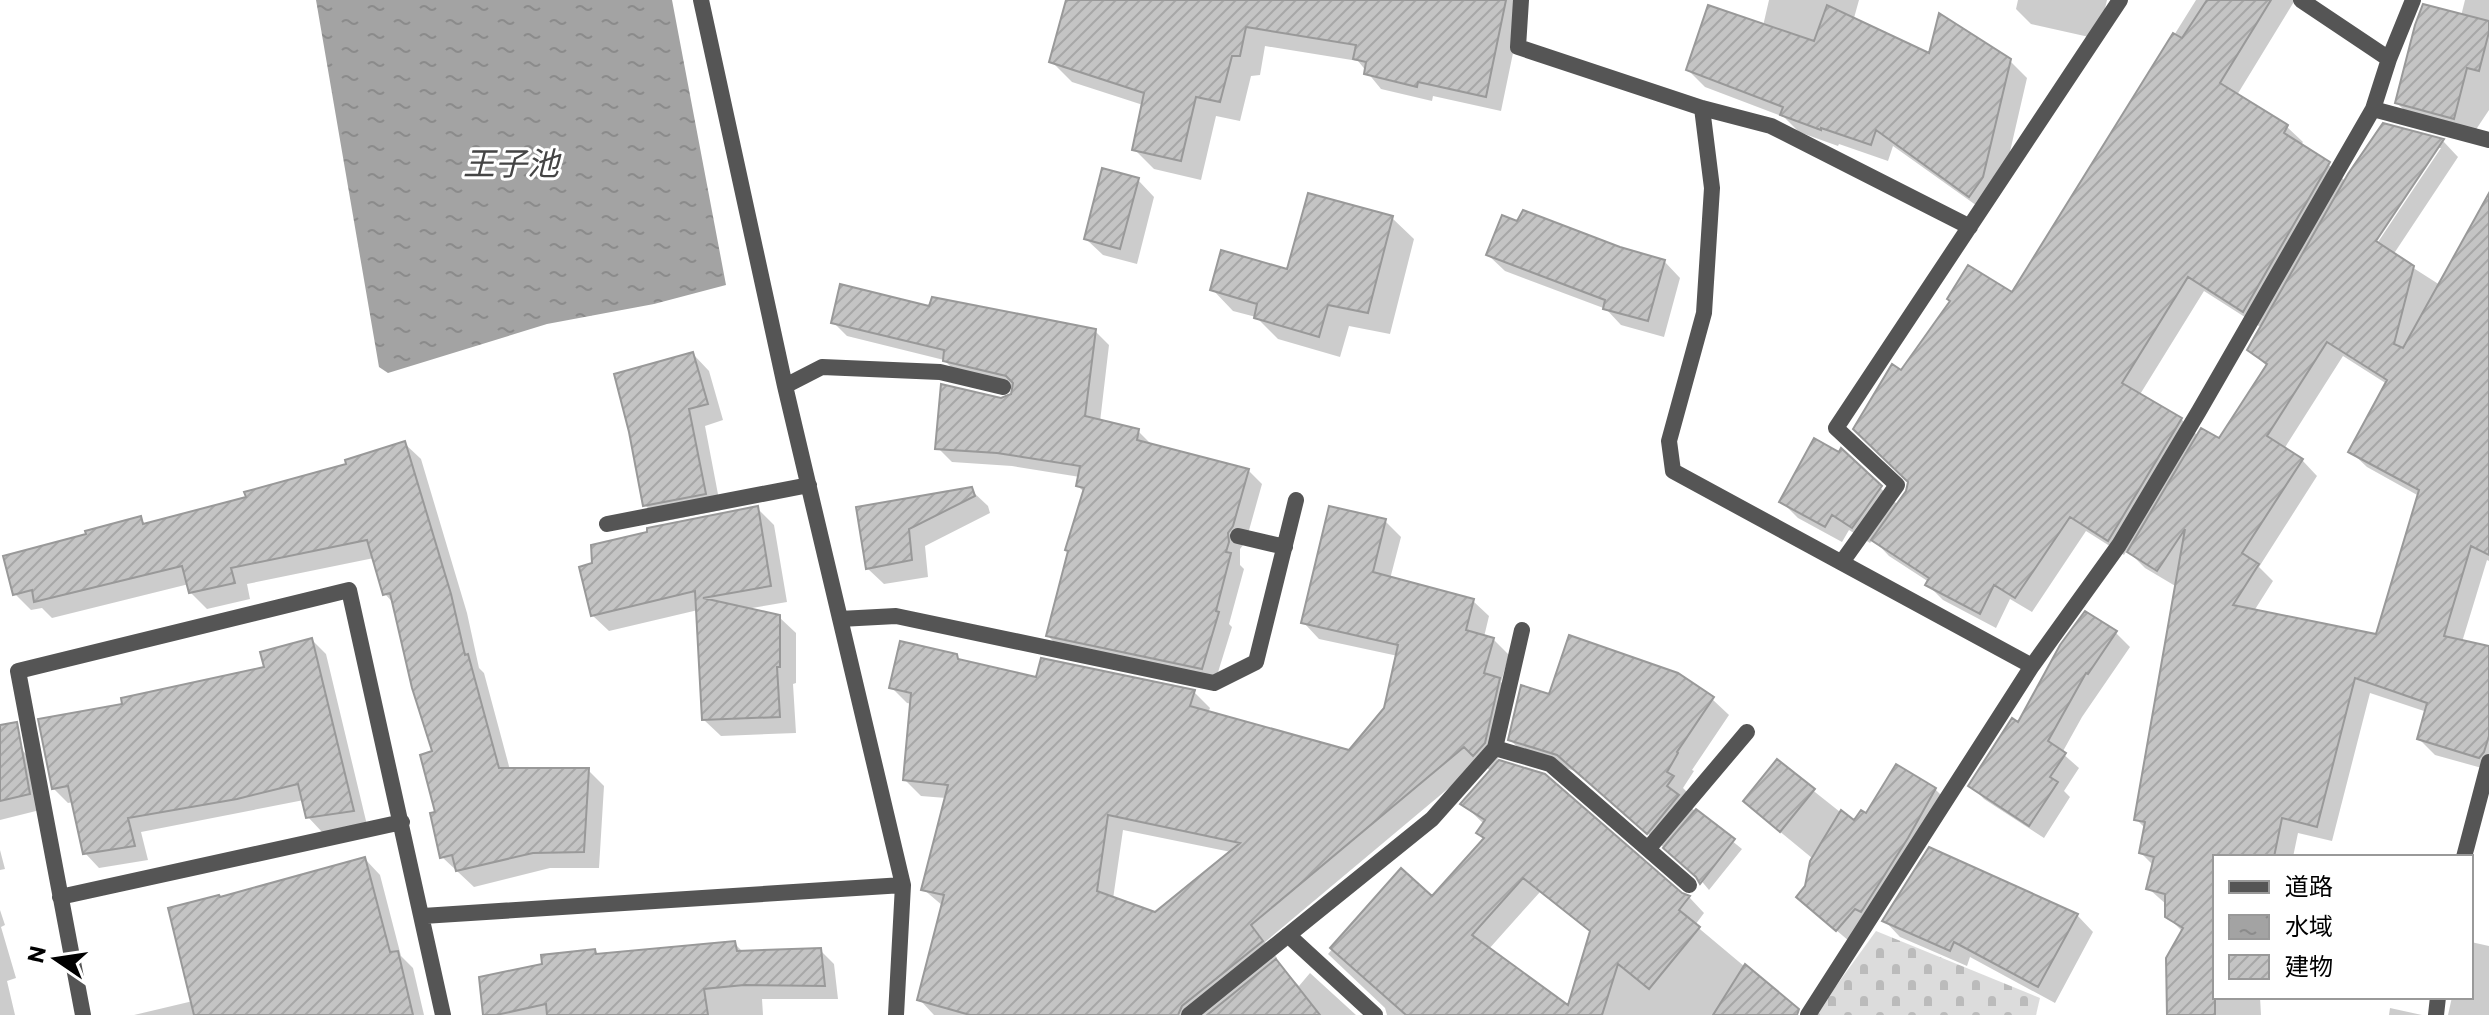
<svg xmlns="http://www.w3.org/2000/svg" width="2489" height="1015" font-family="Commissioner,'Noto Sans JP',sans-serif">
<style>
.cemetery{fill:url(#cemetery-stones)}
.water{fill:url(#water-ripples)}
.shadow{fill:#0003;fill-rule:evenodd}
.building{fill:url(#building-hatch);stroke:#999;stroke-width:2;fill-rule:evenodd}
.lines{fill:none;stroke-linecap:round;stroke-linejoin:round}
.street{stroke:#555;stroke-width:16}
.labels{text-anchor:middle;stroke-width:6;stroke-linejoin:round;paint-order:stroke}
.water-label{font-size:32px;font-style:italic;fill:#444;stroke:#fff}
</style>
<defs>
<pattern id="cemetery-stones" width="16" height="16" patternUnits="userSpaceOnUse" patternTransform="scale(2)"><rect width="16" height="16" fill="#dcdcdc"/><path d="M2 7V4a2 2 0 0 1 4 0v3zM10 15v-3a2 2 0 0 1 4 0v3z" fill="#bbb"/></pattern>
<pattern id="water-ripples" width="26" height="14" patternUnits="userSpaceOnUse" patternTransform="scale(2)"><rect width="26" height="14" fill="#a3a3a3"/><path d="M2 4q2-2 4 0t4 0M15 11q2-2 4 0t4 0" fill="none" stroke="#8b8b8b"/></pattern>
<pattern id="building-hatch" width="6" height="6" patternUnits="userSpaceOnUse" patternTransform="scale(2)"><rect width="6" height="6" fill="#c4c4c4"/><path d="M-1 1l2-2M0 6l6-6M5 7l2-2" fill="none" stroke="#a7a7a7"/></pattern>
</defs>
<rect width="100%" height="100%" fill="#fff"/>
<path class="cemetery" d="M1876,931L2040,998L2036,1015H1815Z"/>
<path class="water" d="M316,0H672L726,285L654,304L547,324L388,373L379,367Z"/>
<path class="shadow" d="M1068,0H1524L1501,111L1433,96L1432,101L1381,89L1358,61L1265,46L1260,75L1251,76L1240,121L1216,116L1201,180L1154,169L1134,149L1143,105L1072,82L1052,62Z
M1769,0H1859L1854,18L1931,56L2009,60L2027,78L2000,195L1987,213L1893,146L1888,161L1839,144L1838,146L1799,132L1784,117L1705,87L1688,70L1763,26Z
M2018,0H2107L2098,39L2031,24L2016,9Z
M2196,0H2295L2237,95L2287,127L2303,142L2300,146L2328,164L2346,182L2384,125L2443,141L2458,157L2393,255L2440,285L2489,197V561L2487,560L2462,642L2489,648V770L2435,755L2419,739L2427,712L2370,693L2332,841L2298,833L2293,857H2215V997H2260L2261,1015H2169L2183,932L2167,916V905L2149,889L2154,866L2141,853L2146,829L2136,819L2177,587L2145,568L2127,550L2124,555L2086,531L2032,612L2010,599L1996,628L1943,600L1928,585L1929,582L1889,556L1873,539L1870,543L1849,530L1842,542L1798,518L1782,502L1842,451L1898,505L1908,492L1910,482L1901,373L2012,295ZM2436,148H2441L2372,251L2369,249ZM2204,291L2262,328L2249,350L2268,367L2219,441L2199,437L2181,419L2139,396ZM2343,356L2387,384L2351,452L2367,467L2419,496L2377,637L2254,611L2273,581L2259,567L2317,476L2302,460L2284,449Z
M2465,0H2489V110L2473,134L2412,118L2397,103L2461,16Z
M1138,180L1154,197L1137,264L1103,255L1086,239Z
M1392,218L1414,239L1390,334L1349,326L1340,357L1278,339L1256,317L1233,311L1212,289L1289,271Z
M1619,249L1664,261L1680,278L1664,337L1621,325L1606,309L1505,271L1488,255Z
M931,308L1095,331L1109,345L1100,422L1138,431L1152,445L1248,470L1262,484L1246,541L1240,549V565L1244,569L1229,624L1232,627L1215,682L1062,650L1048,636L1085,493L1078,486L1080,477L1012,466L952,462L938,448L1001,400L1013,395L1014,388L959,375L944,360L847,336L833,322Z
M693,354L709,371L723,420L705,426L721,510L661,522L645,505Z
M404,443L421,459L467,613L479,668L484,673L510,770H588L604,786L599,868H550L474,887L442,857L434,753L395,605L385,594L374,558L247,584L250,599L207,609L190,592L189,584L52,618L42,608L31,610L15,594L140,519L146,525L248,499L349,465Z
M971,490L988,506L990,513L925,546L928,577L884,584L867,568L858,509Z
M757,508L774,525L787,602L746,609L779,617L796,633V683L793,684L796,733L721,736L704,720L698,610L609,631L592,615Z
M1385,521L1401,537L1390,579L1473,601L1489,616L1484,637L1493,639L1509,655L1501,682L1515,695L1497,762L1681,895L1689,897L1704,913L1695,925L1781,997L1796,1015H1387L1385,1008L1328,954L1401,871L1432,899L1486,839L1484,824L1463,804L1491,772L1481,761L1265,942L1277,958L1275,960L1299,986L1310,973L1356,1015H934L919,999L943,906L923,889L946,798L921,796L905,780L912,704L907,703L891,687L956,656L963,662L1037,680L1194,692L1210,708L1208,713L1350,752L1386,708L1398,656L1319,639L1304,623ZM1123,830L1231,852L1155,915L1113,899ZM1540,892L1592,933L1569,1009L1488,950Z
M2086,613L2116,633L2130,647L2082,717L2062,753L2079,768L2064,791L2070,797L2044,838L1984,799L1971,785L2018,724Z
M312,640L326,654L367,825L322,832L308,817L304,800L141,832L148,860L99,868L85,853L73,802L68,803L53,788L124,705L266,669Z
M1550,696L1712,699L1729,715L1692,770L1694,771L1683,788L1689,794L1684,802L1742,849L1709,890L1699,878L1575,771L1527,756L1510,740Z
M20,748L36,764L44,809L0,820V751Z
M1777,762L1854,823L1935,789L1946,800L1849,941L1810,908L1806,887L1812,858L1756,812Z
M0,850L5,869L0,870Z
M365,859L380,875L401,956L413,968L424,1015H134L193,1001L220,899Z
M0,910L5,925L1,927L16,978L7,981L15,1015H0Z
M2077,915L2093,932L2055,1003L1970,957L1967,966L1900,937L1884,920Z
M2471,942L2489,946V1015H2448L2452,997H2471Z
M734,943L744,953L820,950L834,964L838,999H762L763,1015H485L595,952L599,956Z
M2390,1008L2422,1015H2389Z"/>
<path class="building" d="M1066,0H1506L1486,97L1418,82L1417,87L1364,74L1366,62L1353,59L1356,45L1246,27L1240,56H1232L1220,102L1196,97L1181,161L1132,150L1144,93L1049,62Z
M2207,0H2271L2220,83L2288,125L2284,133L2330,162L2243,312L2188,277L2122,383L2182,418L2108,541L2070,517L2015,598L1994,585L1980,614L1925,585L1929,578L1871,540L1906,491L1908,482L1853,429L1892,364L1901,370L1950,301L1947,299L1968,265L2012,292L2173,33L2182,38Z
M2423,4L2489,21V32L2479,71L2467,68L2454,119L2395,103L2415,25Z
M1708,5L1814,41L1827,5L1929,53L1939,13L2011,59L1983,177L1969,197L1876,130L1871,145L1821,128V130L1780,115L1783,107L1686,70Z
M2383,123L2444,139L2376,241L2414,266L2394,344L2403,348L2489,193V555L2471,546L2444,636L2489,646V736L2484,752L2479,758L2417,739L2427,703L2355,678L2317,827L2282,818L2274,857H2215V1015H2167L2166,958L2183,928L2165,917V894L2146,889L2154,857L2139,853L2145,822L2134,820L2185,529L2157,571L2127,552L2201,428L2219,438L2267,364L2247,350L2348,174ZM2327,342L2387,380L2348,452L2419,490L2376,634L2233,605L2259,564L2242,553L2303,459L2267,436Z
M1102,168L1139,178L1120,249L1084,239Z
M1308,193L1393,216L1368,313L1328,305L1319,337L1254,318L1257,304L1210,290L1221,250L1287,269Z
M1523,210L1620,247L1665,260L1648,321L1603,309L1605,300L1486,255L1502,215L1517,221Z
M840,284L929,306L932,297L1096,329L1085,416L1139,429L1137,440L1249,469L1233,526L1228,533L1229,542L1226,552L1231,553L1216,611L1219,612L1202,669L1046,636L1068,551L1065,550L1084,488L1076,486L1080,466L997,453L935,449L941,384L1001,398L1011,394L1013,383L1006,376L943,361L944,350L831,323Z
M693,352L708,404L689,409L706,494L643,506L629,432L614,374Z
M1814,438L1839,452L1841,448L1882,486L1852,528L1832,515L1825,527L1779,502Z
M405,441L451,594L465,655L468,654L499,768H589L584,852L533,853L456,871L452,855L440,858L430,813L435,812L420,755L432,751L412,688L390,593L383,595L367,540L231,568L235,583L189,593L182,566L34,602L32,590L13,595L3,556L86,534L85,531L141,516L143,524L246,497L244,492L346,464L345,460Z
M972,487L975,496L909,529L912,560L866,569L856,507Z
M758,506L771,586L703,598L780,615V667H777L780,717L702,720L695,591L591,616L579,567L592,563L591,545L647,532V528Z
M1329,506L1386,519L1373,572L1474,599L1466,630L1494,638L1484,673L1500,678L1485,743L1473,756L1464,747L1251,925L1263,941L1182,1006L1178,1015H970L917,1000L944,895L921,890L948,785L903,780L911,693L889,688L900,641L957,654L958,659L1036,677L1041,658L1195,690L1190,706L1349,750L1384,708L1398,645L1301,623ZM1108,815L1240,843L1155,912L1097,891Z
M2085,611L2117,631L2088,674L2086,673L2048,741L2066,753L2050,777L2058,782L2029,826L1968,786L2012,718L2018,722L2060,645Z
M1569,635L1678,673L1714,697L1677,752L1678,753L1667,772L1674,776L1667,786L1679,795L1647,834L1557,755L1508,740L1521,685L1549,694Z
M312,638L354,811L306,818L298,784L237,799L128,818L135,846L83,854L68,786L52,789L38,719L122,704L121,698L264,667L260,652Z
M17,722L30,794L0,801V725Z
M1777,759L1815,789L1780,832L1743,801Z
M1499,760L1545,774L1682,893L1690,896L1679,910L1700,927L1649,989L1618,964L1602,1015H1406L1330,948L1401,868L1432,896L1484,838L1476,833L1485,820L1460,804ZM1523,878L1590,931L1568,1005L1472,935Z
M1896,764L1936,788L1908,838L1861,912L1855,909L1836,931L1796,897L1805,886L1810,861L1841,810L1854,820L1861,810L1866,813Z
M1696,809L1735,839L1700,884L1696,877L1663,848Z
M1929,847L2078,914L2038,987L1954,942L1950,951L1882,921Z
M365,857L390,952L398,951L413,1015H194L168,908L219,895L220,897Z
M735,941L737,951L821,948L825,986L744,985L704,989L708,1015H547L546,1004L496,1015H483L479,977L542,964L541,955L595,949L596,954Z
M1276,959L1320,1015H1207Z
M1745,964L1799,1009L1797,1015H1713Z"/>
<g class="lines">
<path class="street" d="M701,0L785,386L903,885L896,1015
M1521,0L1518,47L1702,108L1771,126L1970,227
M2301,0L2389,59
M1702,108L1712,188L1704,313L1669,441L1673,471L2032,666
M2373,109L2489,140
M785,386L822,367L940,372L1003,387
M607,524L809,485
M1238,536L1285,547
M1842,562L1897,485L1836,428L2120,0
M840,619L896,616L1214,683L1256,662L1296,500
M1495,748L1550,764L1689,885
M1648,849L1747,732
M2464,857L2489,762
M60,897L402,822
M423,916L903,885
M1288,935L1375,1015
M83,1015L18,671L349,590L443,1015
M1189,1015L1432,819L1495,748L1522,630
M1808,1015L2032,666L2119,545L2199,411L2373,109L2389,59L2413,0
M2436,1015L2438,997"/>
</g>
<g class="labels">
<g class="water-label">
<text x="511" y="175">王子池</text>
</g>
</g>
<rect x="2213" y="855" width="260" height="144" fill="#ffffff" stroke="#999999" stroke-width="2"/>
<rect x="2229" y="881" width="40" height="12" fill="#555555" stroke="#999999" stroke-width="2"/>
<text x="2285" y="895" font-size="24" fill="#000000">道路</text>
<rect x="2229" y="915" width="40" height="24" fill="url(#water-ripples)" stroke="#999999" stroke-width="2"/>
<text x="2285" y="935" font-size="24" fill="#000000">水域</text>
<rect x="2229" y="955" width="40" height="24" fill="url(#building-hatch)" stroke="#999999" stroke-width="2"/>
<text x="2285" y="975" font-size="24" fill="#000000">建物</text>
<g transform="translate(56 959) rotate(283)" stroke="#ffffff" stroke-width="6" paint-order="stroke">
<path d="M0-6L14 30L0 20L-14 30Z" fill="#000000"/>
<text y="-12" font-size="22" font-weight="bold" text-anchor="middle" fill="#000000">N</text>
</g>
</svg>
